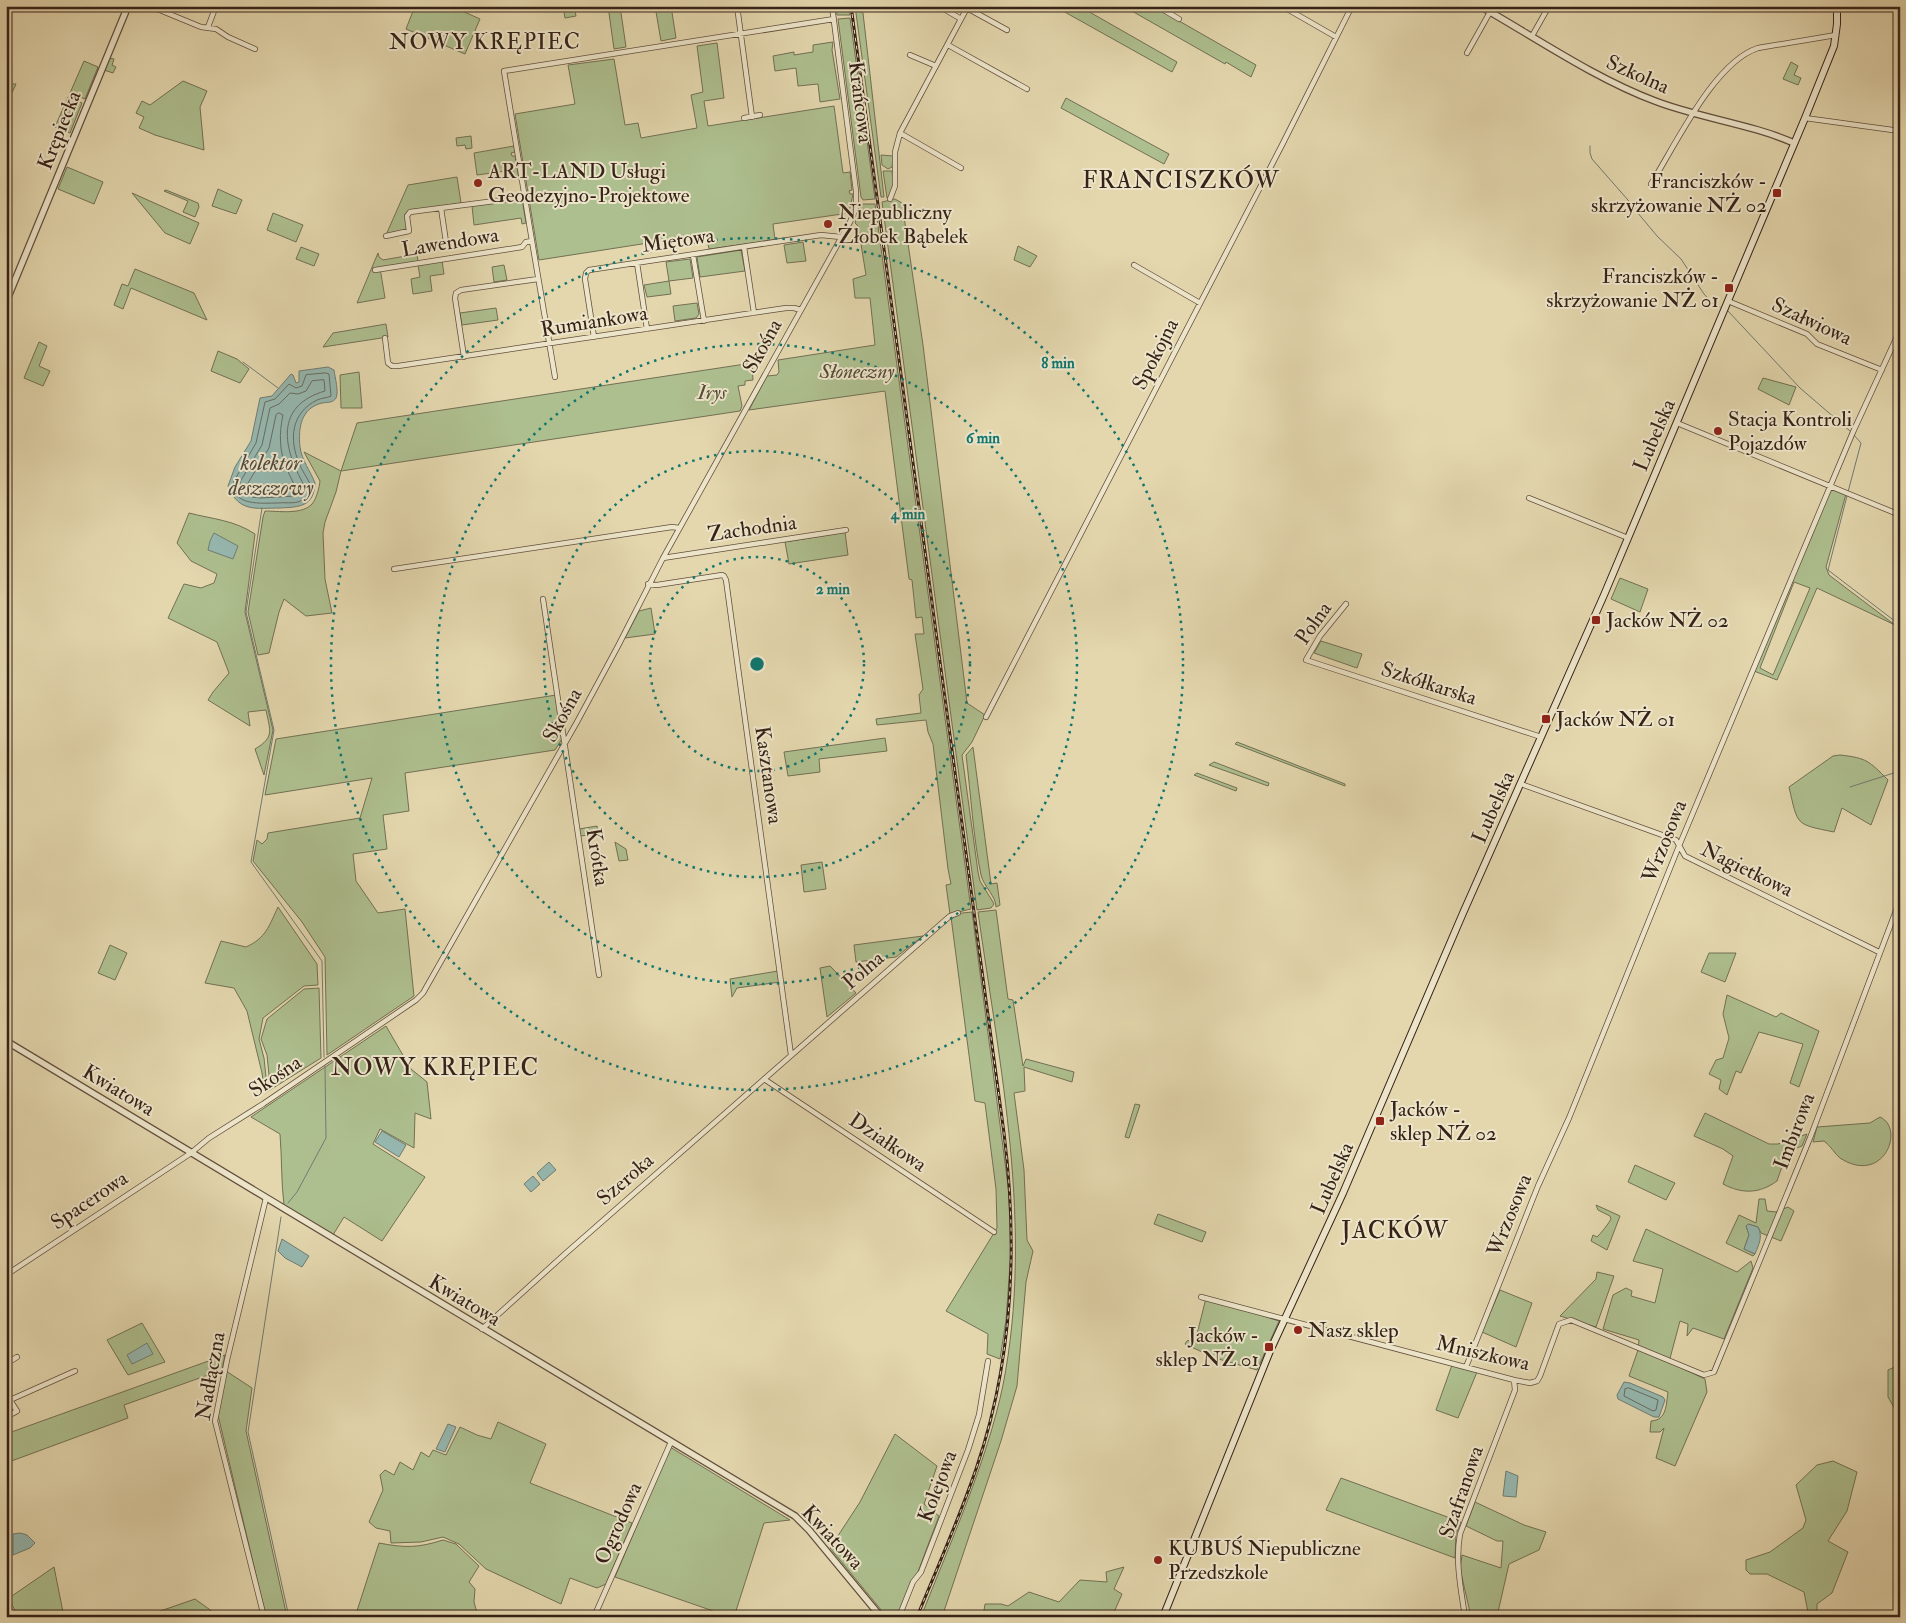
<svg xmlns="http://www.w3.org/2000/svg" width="1906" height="1623" font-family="'IM FELL Double Pica',serif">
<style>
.green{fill:#aebf8f;stroke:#727054;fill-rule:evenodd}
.water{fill:#96b8b0;stroke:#707c73}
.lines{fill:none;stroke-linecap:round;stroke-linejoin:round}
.shore{stroke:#666d64;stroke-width:1}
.stream{stroke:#707c73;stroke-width:1}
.minor-casing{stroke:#624f3e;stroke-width:6}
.tertiary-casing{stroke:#624f3e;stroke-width:8}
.secondary-casing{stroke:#362218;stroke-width:8}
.minor{stroke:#ede5ca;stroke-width:4.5}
.tertiary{stroke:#ede5ca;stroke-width:5.5}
.secondary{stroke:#ede5ca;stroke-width:6}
.rail-casing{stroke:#362218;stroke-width:3}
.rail{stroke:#ede5ca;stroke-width:1;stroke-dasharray:4;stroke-linecap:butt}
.ring{fill:none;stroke:#0f766e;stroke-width:2.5;stroke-dasharray:2.5 5}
.poi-dot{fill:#8f2418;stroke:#ede5ca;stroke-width:2}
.labels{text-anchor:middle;stroke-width:4;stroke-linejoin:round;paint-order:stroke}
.street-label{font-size:21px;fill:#362218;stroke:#ede5ca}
.poi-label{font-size:21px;fill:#362218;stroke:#ede5ca;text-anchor:start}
.park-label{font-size:21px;font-style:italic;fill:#544936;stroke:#ede5ca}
.neighbourhood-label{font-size:22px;letter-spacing:1px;fill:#362218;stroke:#ede5ca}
.water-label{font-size:22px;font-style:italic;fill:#4e483e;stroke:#ede5ca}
.quarter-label{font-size:24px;letter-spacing:1px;fill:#362218;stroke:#ede5ca}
.centre{fill:#0f766e;stroke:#ede5ca;stroke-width:2.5}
.ring-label{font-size:15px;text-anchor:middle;font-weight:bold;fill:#0f766e;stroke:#ede5ca;stroke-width:4;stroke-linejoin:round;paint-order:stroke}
</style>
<rect width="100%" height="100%" fill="#e4d7ae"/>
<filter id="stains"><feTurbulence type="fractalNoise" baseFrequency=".004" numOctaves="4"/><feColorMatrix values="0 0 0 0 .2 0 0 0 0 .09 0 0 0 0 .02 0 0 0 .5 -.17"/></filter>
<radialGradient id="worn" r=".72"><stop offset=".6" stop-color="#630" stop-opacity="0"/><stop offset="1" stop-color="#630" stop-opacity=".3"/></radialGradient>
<path class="green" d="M415,6H451L480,19L465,54L406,29Z
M563,6H574L576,16L565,18Z
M608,6H620L626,47L614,49Z
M655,6H671L676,38L661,41Z
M836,6H849L850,15H837Z
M855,6H862L860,11L863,13L884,197H881Z
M1054,6H1079L1177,62L1172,72Z
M1123,6H1153L1256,65L1251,77L1226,62L1225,64Z
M850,18L875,199L863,200L861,197L838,19Z
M833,42L832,50L840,99L820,102L818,84L798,86L796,68L775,71L773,56L794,52V55L813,52V45Z
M717,43L724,98L704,101L708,126L834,106L843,173L850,172L852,190L849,191L850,194H853L849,213L773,224L775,240L709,249L706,234L539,260L515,114L575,104L568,65L614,59L625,125L638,123L641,138L697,128L691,95L703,92L697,46Z
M109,58L114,59L112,65L116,67L113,73L104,70Z
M84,61L98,67L85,99L70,93Z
M1791,62L1798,66L1794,75L1801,78L1798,85L1783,79Z
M183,81L207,91L200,107L204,150L155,135L139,128L144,117L136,113L142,101L150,105Z
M6,84H16L6,106Z
M68,97L82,103L70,133L55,127Z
M1066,98L1169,154L1164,164L1061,108Z
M471,136L472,148L466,149L465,145L457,146L456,138Z
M514,146L515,152L511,153L512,156H515L519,179H515L513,170L477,175L474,153Z
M881,155L893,156L892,167L888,169L882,165Z
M67,167L103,182L94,204L58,189Z
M883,171H892L893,184L891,196L887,198Z
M457,177L461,203L407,212L405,215L407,228L405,230L386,235L408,185Z
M218,189L242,200L236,214L212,206Z
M166,190L198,203L199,207L195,217L183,212L188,201L164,191Z
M132,193L199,223L190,244L165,233Z
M522,199L526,223L522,224L521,218L474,225L472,206Z
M895,199L902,203L923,345L967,703L985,715L972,742L962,755L978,872L980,881L993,902L994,904L991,908L977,910L882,202Z
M863,204H875L971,909L950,914L946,885L951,884L948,869L933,744L928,732L926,720L877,725L876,719L921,713L919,695L923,689L915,634H924L922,617L916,618L912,580L909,579L885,391L749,410L767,376L777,375L779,372L778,360L875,345L870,298H855L853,279L866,275L858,226L855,223L861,205Z
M273,213L303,225L296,242L267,230Z
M803,242L806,261L787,263L784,245Z
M1018,246L1037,256L1030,267L1014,260Z
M301,247L319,254L314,266L296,259Z
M741,250L745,271L700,277L697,257Z
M378,253L379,257L383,260L417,254L418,262L380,268L385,298L357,303Z
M690,259L693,278L669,281L671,294L647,297L644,285L669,281L666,262Z
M442,261L444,274L430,276L432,291L413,294L411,279L420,277L418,265Z
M504,265L507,280L494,282L492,267Z
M135,269L194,293L207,320L131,288L123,309L114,305L122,284L128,286Z
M697,303L699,314L696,318L675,321L673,306Z
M496,308L498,320L462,325L460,313Z
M386,324L388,337L323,347L333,333Z
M39,342L47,346L39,366L50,371L43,386L24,378Z
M218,351L237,359L249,369L240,383L211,371Z
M752,363L753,380L745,381V385L738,386L742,406L740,411L341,471L336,492L325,522L323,533L325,579L332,613L306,616L284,599L279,612L269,653L258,655L248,612L263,517L265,511C278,511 302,515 312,504C317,498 319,488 320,481L304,452L341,471L357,423Z
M359,372L362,408H341L340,375Z
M1763,378L1796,387L1789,405L1758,389Z
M1831,487L1846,494L1826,567L1829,575L1895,625L1817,588L1777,680L1754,671ZM1794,582L1810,588L1773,675L1760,668Z
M189,513C212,519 234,520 255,534L245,612L273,730L264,775L255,749C275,737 270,731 266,710L248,712L250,726L208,700L213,692L229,673L217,642L168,618L184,584L201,588L214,583L217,574L191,561L177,543Z
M845,532L848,555L789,564L785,542Z
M1620,578L1648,589L1640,612L1611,599Z
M651,608L655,634L625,638L639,611Z
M1321,641L1362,654L1357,668L1314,653Z
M556,695L562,739L555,750L405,773L409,811L383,815L387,849L353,854L356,881L378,913L405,909L414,996L327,1055L325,957L302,922L253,861L257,840L262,844L267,839L268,833L360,818L372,778L265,795L276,739Z
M885,738L887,751L819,759L820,772L788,776L784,752Z
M1237,742L1345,784V786L1235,744Z
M973,747L991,884L997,883L1000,905L996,907C996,896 984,887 981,875C973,836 971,795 966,755Z
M1840,755C1867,758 1869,761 1888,780L1871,825L1842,808L1834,832C1795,824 1798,826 1789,787L1833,756Z
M1214,762L1269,783L1268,786L1209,765Z
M1197,773L1237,788L1236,791L1194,775Z
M597,826L598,834L580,836L579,829Z
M615,842L626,849L628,860L619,861Z
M822,862L826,889L804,892L801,865Z
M278,907L317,964L318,985L304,986L263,1018L259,1039L264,1058L266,1077L264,1089L262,1073L247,1011L234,988L205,983L221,941L246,947C266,938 269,926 278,907Z
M996,910L1008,999L1013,1000L1023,1066L1026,1059L1074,1072L1072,1082L1024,1067L1025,1091L1014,1093L1024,1170L1027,1240L1033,1251L1026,1282L1017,1386L1001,1441L942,1617H921C950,1543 987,1462 1003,1385C1034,1228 1000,1068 978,912Z
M972,912L1009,1193L1011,1251L1006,1320L1000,1359L987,1354L988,1334L946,1311L997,1228L996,1189L985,1103L975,1101L951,917L962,913Z
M923,936L896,957L856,962L854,945Z
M110,945L127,953L115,980L98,973Z
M1709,953H1736L1725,982L1701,972Z
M830,966L856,993L827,1017L820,968Z
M778,971L780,982L737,988L732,997L730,979Z
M319,988L321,1058L265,1093L269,1075L267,1055L261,1039L267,1019L304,989Z
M1727,995L1776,1017L1781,1013L1819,1031L1799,1087L1790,1083L1803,1044L1759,1032L1741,1073L1736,1071L1727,1095L1719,1089L1721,1080L1709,1074L1716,1060L1723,1058L1729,1038L1723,1014Z
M386,1026L411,1069L427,1082L431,1119L415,1113L414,1148L380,1129L373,1144L425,1177L382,1241L344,1217L333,1235L284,1205C281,1181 282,1158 280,1134L251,1117Z
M1135,1104L1140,1105L1129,1138L1125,1137Z
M1705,1113L1769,1144H1778L1807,1134L1802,1146L1787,1152L1777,1181C1759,1194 1742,1194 1723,1184L1733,1156L1723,1149L1694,1136Z
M1880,1117C1906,1129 1883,1186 1840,1158C1835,1154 1830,1145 1824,1141L1813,1142L1817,1127L1870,1123Z
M1635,1165L1675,1183L1666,1200L1628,1182Z
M1759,1199H1765L1767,1211L1776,1212L1788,1207L1794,1211L1781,1241L1761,1233L1758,1227L1748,1224L1746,1226L1749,1235L1744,1249L1755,1254L1753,1256L1726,1243L1739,1215L1756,1223Z
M1596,1205L1620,1216L1607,1250L1591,1241L1593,1235L1597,1237C1602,1232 1607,1226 1611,1219L1610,1216L1598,1210Z
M1158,1214L1206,1232L1202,1242L1154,1224Z
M1646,1229L1737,1272L1751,1261L1753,1268L1724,1339L1693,1328L1687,1336L1688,1324L1680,1321L1669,1362L1705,1379L1707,1392L1675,1466L1656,1458L1664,1428L1660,1432H1650L1651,1421C1667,1420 1666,1405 1668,1392L1629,1376L1638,1350L1639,1340L1603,1329L1613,1295L1626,1288L1632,1291L1631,1296L1655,1303L1663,1269L1633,1261Z
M1597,1272L1614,1276L1596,1327L1560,1316L1596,1279Z
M1500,1290L1532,1303L1516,1347L1482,1332Z
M1206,1298L1279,1321L1257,1370L1215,1358L1185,1344L1187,1341L1196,1338Z
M142,1323L165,1362L128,1375L107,1340Z
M225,1355L222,1370L124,1405L128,1418L6,1463V1434Z
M1452,1365L1477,1372L1458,1418L1436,1410Z
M1897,1366L1900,1367V1418L1888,1397V1370Z
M226,1371L252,1388L246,1431L287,1617H266L218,1415Z
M498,1422L546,1444L530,1483L632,1523L606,1584L597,1588L570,1578L561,1604L486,1569L459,1544L443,1537L421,1542L391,1543L390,1531L376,1528L369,1522L383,1490L380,1475L385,1470L394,1475L400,1462L413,1470L421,1452L429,1457L433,1450L446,1455L460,1427L477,1435L491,1439Z
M895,1434L937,1466L924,1504L939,1516L901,1617H887L830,1548L860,1502Z
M670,1447L790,1520L764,1523L734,1617H720L719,1613L615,1577Z
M1833,1461L1857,1472L1847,1511L1828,1541L1848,1552L1832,1593L1817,1604V1617H1809L1804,1592L1767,1574H1750L1746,1570V1560L1770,1552L1803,1528L1806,1520L1796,1485L1817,1465Z
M1341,1478L1461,1522L1456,1534L1455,1558L1326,1510Z
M1475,1502L1524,1525L1546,1532L1539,1550L1509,1564L1498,1612H1470L1460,1569L1462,1555L1501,1568L1503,1541H1497L1466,1526Z
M443,1540L456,1544L479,1566L469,1582L475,1589L474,1602L477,1613L473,1617H355L379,1543C405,1548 418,1548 443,1540Z
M54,1567L64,1617H6V1614L10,1616L15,1611L9,1598Z
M1124,1567L1114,1589L1122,1594L1112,1617H983L985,1604H1001L1008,1606L1029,1592L1059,1602L1080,1580L1107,1582L1106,1572Z
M195,1599L220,1617H143Z"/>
<path class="water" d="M328,367L334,370C335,378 339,391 336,398C333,403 328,402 322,403C301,408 298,428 300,447C302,461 310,470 315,483C314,507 299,507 280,508C256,508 239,513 228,486L235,467L251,441L260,398L272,396L291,374L293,375L296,383L299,382V371Z
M214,533L238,546L233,559L208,550L210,541Z
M382,1131L406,1145L399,1157L375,1142Z
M549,1162L556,1170L543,1181L537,1173Z
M533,1176L540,1184L531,1192L524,1184Z
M1748,1224L1758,1227C1763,1237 1759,1244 1755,1254L1744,1249L1749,1235L1746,1226Z
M282,1239L309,1256L302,1267L285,1258L278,1251Z
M147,1343L153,1354L132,1364L127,1355Z
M1624,1382L1630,1383L1663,1397L1665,1400L1659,1417H1654L1618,1399L1617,1395Z
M448,1424L456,1427L445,1452L436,1449Z
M1506,1471L1518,1476L1516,1497L1503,1496Z
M20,1533L27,1535L35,1543L30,1548L13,1555V1534Z"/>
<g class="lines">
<path class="shore" d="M326,373L329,374L331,396C327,398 321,398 317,400C291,413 289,439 299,463C302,471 307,477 310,484C310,489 308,495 305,498C298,505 287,502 278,503C263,503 230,507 234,481L256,443L265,402L275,399L289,384L296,388L302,386L306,375Z
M324,380L325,391C274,406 283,448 304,485L301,492L296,496L260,498L252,497L241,488L240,482L262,445L270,408L279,404L290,393L298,394L306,391L312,381Z
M279,413L283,415C279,433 279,452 287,469C289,475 293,481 295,487L293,489L260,491L255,490L249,486L248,483L269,448L276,415Z
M1629,1388L1658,1400L1656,1410L1653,1411L1624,1396L1625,1389Z"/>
<path class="stream" d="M1590,146V153L1592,159L1635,208
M1637,212L1657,236L1681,259L1704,294L1713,304L1720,307
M1728,311L1800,388L1850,431
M243,362L278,388
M1848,492L1861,443L1854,435
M1847,496L1828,570L1900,625
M262,508L246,612L274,730L251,862L322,961L324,1057
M1850,787L1900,771
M288,1203L297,1192L326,1138L325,1066
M281,1217L248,1432L289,1617"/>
<defs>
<path id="minor" d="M150,6L201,27L216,29L228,37L255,49
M737,6L752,117
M939,6L961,19
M1157,6L1179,19
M1282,6L1336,37
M967,8L1007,30
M208,27L216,6
M1532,36L1549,6
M948,45L1027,89
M1467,53L1490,12
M910,55L936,66
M744,118L760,115
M1805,118L1900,131
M900,133L961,168
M1651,184C1675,146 1714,62 1758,48L1836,35
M890,199L895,186V152L900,133L968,6
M441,208L446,242
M386,236L409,231L407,216L410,212L525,197
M532,241L555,377
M744,247L754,313
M693,255L704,321
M637,263L647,329
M1134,265L1200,303
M375,270L522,247L526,242L532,241L504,71L834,19
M1728,301L1807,334L1817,344L1882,370
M594,337L585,279L586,273L589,270L821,235L841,237
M385,338L388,363L392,366H398L786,308H794L801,310
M464,357L455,298L456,293L461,290L538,279
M1677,423L1900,515
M1529,498L1628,538
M663,558L846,530
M394,569L672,527L679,528
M648,584L657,585L722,575L724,576L726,580L791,1055
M543,599L599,975
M1346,604L1320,636L1306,660L1541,737
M986,717L1282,145L1352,6
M1521,784L1676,840L1685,856L1879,952
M764,1079L994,1232
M6,1275L191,1153L209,1138L263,1104L416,1000L423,993L577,722L618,646L663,558L850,222L856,208V191L832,6
M1201,1297L1514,1380L1530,1383L1537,1381L1540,1376L1559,1324L1571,1320L1704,1375L1714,1372L1810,1138L1900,900
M482,1329L565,1254L950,916L958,913
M6,1364L17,1357
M1466,1367L1538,1186L1569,1118L1679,846L1853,432L1900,330
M6,1394L17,1411L6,1417
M10,1400L75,1371
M264,1617L215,1421L227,1360L266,1198
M594,1617L671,1442
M899,1617L913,1582L921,1572L968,1450L979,1415L988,1361
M1465,1617C1461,1589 1455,1562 1460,1534L1515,1390L1514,1380"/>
<path id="tertiary" d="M1480,6C1536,38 1596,79 1655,101C1699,118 1751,124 1794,143
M6,302L128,6
M6,1041L795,1516L809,1530L881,1617"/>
<path id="secondary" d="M1163,1617L1270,1351L1343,1193L1463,913L1604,595L1805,118L1834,46L1837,24V6"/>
</defs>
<use href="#minor" class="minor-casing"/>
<use href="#tertiary" class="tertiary-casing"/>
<use href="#secondary" class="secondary-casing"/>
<use href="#minor" class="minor"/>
<use href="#tertiary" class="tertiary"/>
<use href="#secondary" class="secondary"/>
<defs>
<path id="rail" d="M851,6L1004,1133C1018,1246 1013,1361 976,1469C959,1519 937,1568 917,1617"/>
</defs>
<use href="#rail" class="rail-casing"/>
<use href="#rail" class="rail"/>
</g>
<g class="ring">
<circle cx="757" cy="664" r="107"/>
<circle cx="757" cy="664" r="213"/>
<circle cx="757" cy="664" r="320"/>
<circle cx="757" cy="664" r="426"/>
</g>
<g class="poi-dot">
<circle cx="478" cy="183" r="5"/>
<rect x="1772" y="188" width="10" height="10" rx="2.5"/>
<circle cx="828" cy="224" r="5"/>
<rect x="1724" y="283" width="10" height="10" rx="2.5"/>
<circle cx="1718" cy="431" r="5"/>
<rect x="1591" y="615" width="10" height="10" rx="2.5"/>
<rect x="1541" y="714" width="10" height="10" rx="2.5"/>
<rect x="1375" y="1116" width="10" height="10" rx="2.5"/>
<circle cx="1298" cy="1330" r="5"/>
<rect x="1264" y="1342" width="10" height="10" rx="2.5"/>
<circle cx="1158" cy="1560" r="5"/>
</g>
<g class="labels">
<g class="street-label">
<text transform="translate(1638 74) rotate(24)" y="7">Szkolna</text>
<text transform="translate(861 102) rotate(83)" y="7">Krańcowa</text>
<text transform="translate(59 130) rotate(-68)" y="7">Krępiecka</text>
<text transform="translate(678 240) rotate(-8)" y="7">Miętowa</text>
<text transform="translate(450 242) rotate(-9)" y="7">Lawendowa</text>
<text transform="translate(594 321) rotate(-9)" y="7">Rumiankowa</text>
<text transform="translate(1812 321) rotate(25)" y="7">Szałwiowa</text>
<text transform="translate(762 346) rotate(-61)" y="7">Skośna</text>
<text transform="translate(1155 354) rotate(-63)" y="7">Spokojna</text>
<text transform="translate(1654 435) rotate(-67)" y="7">Lubelska</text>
<text transform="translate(752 528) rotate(-8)" y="7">Zachodnia</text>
<text transform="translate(1313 623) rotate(-55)" y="7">Polna</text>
<text transform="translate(1429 683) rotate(18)" y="7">Szkółkarska</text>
<text transform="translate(562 715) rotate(-61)" y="7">Skośna</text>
<text transform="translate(769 775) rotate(82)" y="7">Kasztanowa</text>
<text transform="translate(1493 807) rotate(-66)" y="7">Lubelska</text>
<text transform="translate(1664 841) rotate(-68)" y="7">Wrzosowa</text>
<text transform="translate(598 857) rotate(81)" y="7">Krótka</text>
<text transform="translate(1747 869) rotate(26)" y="7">Nagietkowa</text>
<text transform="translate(863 970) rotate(-41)" y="7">Polna</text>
<text transform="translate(275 1076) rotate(-34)" y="7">Skośna</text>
<text transform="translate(119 1090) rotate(31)" y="7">Kwiatowa</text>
<text transform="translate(1794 1131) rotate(-69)" y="7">Imbirowa</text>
<text transform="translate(888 1142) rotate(34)" y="7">Działkowa</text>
<text transform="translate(1332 1178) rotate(-66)" y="7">Lubelska</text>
<text transform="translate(625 1179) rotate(-41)" y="7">Szeroka</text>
<text transform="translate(89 1200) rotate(-34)" y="7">Spacerowa</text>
<text transform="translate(1509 1215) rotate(-68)" y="7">Wrzosowa</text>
<text transform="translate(465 1300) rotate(31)" y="7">Kwiatowa</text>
<text transform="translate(1483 1353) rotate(13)" y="7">Mniszkowa</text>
<text transform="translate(210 1376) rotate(-80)" y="7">Nadłączna</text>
<text transform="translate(937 1486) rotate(-69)" y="7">Kolejowa</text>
<text transform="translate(1461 1492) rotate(-71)" y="7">Szafranowa</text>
<text transform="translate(618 1523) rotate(-66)" y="7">Ogrodowa</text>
<text transform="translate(833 1537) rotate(47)" y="7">Kwiatowa</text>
</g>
<g class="poi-label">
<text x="488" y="178">ART-LAND Usługi<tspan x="488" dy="24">Geodezyjno-Projektowe</tspan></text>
<text x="1767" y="188" text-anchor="end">Franciszków -<tspan x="1767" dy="24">skrzyżowanie NŻ 02</tspan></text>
<text x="838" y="219">Niepubliczny<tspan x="838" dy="24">Żłobek Bąbelek</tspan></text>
<text x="1719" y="283" text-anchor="end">Franciszków -<tspan x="1719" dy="24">skrzyżowanie NŻ 01</tspan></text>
<text x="1728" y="426">Stacja Kontroli<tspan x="1728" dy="24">Pojazdów</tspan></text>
<text x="1606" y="627">Jacków NŻ 02</text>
<text x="1556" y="726">Jacków NŻ 01</text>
<text x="1390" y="1116">Jacków -<tspan x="1390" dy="24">sklep NŻ 02</tspan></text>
<text x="1308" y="1337">Nasz sklep</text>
<text x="1259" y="1342" text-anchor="end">Jacków -<tspan x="1259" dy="24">sklep NŻ 01</tspan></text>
<text x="1168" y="1555">KUBUŚ Niepubliczne<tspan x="1168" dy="24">Przedszkole</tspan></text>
</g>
<g class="park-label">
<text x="857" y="378">Słoneczny</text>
<text x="712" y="399">Irys</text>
</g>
<g class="neighbourhood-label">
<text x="485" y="49">NOWY KRĘPIEC</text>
</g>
<g class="water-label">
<text x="271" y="470">kolektor<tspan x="271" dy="25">deszczowy</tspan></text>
</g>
<g class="quarter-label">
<text x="1181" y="188">FRANCISZKÓW</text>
<text x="435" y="1075">NOWY KRĘPIEC</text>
<text x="1395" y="1238">JACKÓW</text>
</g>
</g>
<circle cx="757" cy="664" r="8" class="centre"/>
<g class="ring-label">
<text x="1058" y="368">8 min</text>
<text x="983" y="443">6 min</text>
<text x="908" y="519">4 min</text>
<text x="833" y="594">2 min</text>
</g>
<rect width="1906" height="1623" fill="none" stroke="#e4d7ae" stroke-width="25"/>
<rect x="8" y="8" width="1891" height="1608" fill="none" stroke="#362218" stroke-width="2.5"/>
<rect x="12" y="12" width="1881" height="1598" fill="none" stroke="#362218"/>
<rect width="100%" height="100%" filter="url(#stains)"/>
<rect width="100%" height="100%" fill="url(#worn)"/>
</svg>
